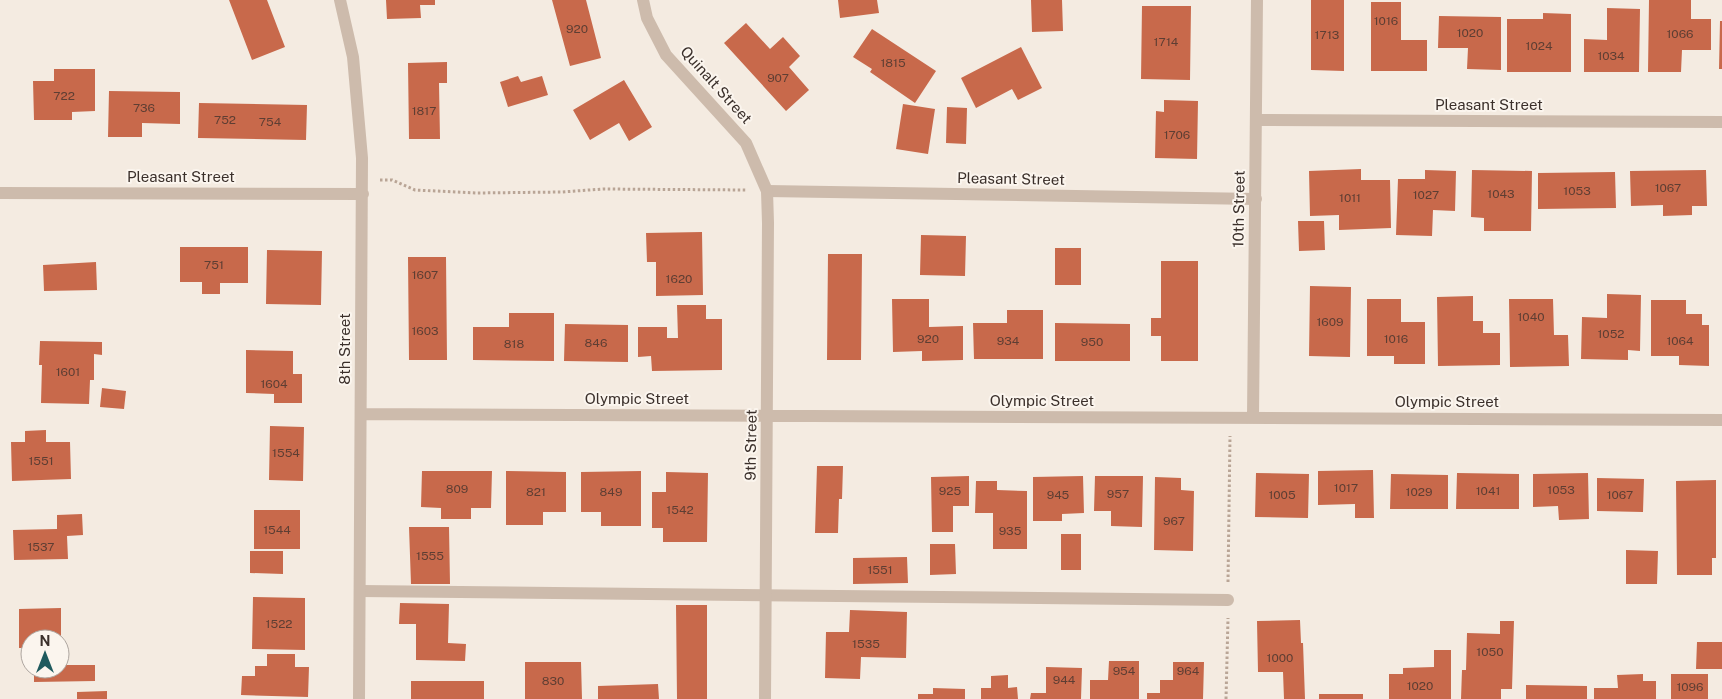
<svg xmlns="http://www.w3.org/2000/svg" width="1722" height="699" font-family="'Public Sans',sans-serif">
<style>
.building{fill:#c8694b}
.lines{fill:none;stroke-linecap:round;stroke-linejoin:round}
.path{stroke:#b9a596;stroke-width:3;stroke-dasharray:2.5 2.5;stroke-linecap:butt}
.service{stroke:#cdbbac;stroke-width:12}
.minor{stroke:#cdbbac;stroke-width:12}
.labels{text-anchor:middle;stroke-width:4;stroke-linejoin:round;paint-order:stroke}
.number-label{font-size:12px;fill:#5e3e33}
.street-label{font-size:15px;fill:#3b302b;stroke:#fbf5ee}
</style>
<rect width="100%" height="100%" fill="#f4ebe1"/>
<path class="building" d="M229,0H267L285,47L252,60Z
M386,0H435V5H420L421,18L387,19Z
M552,0H586L601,58L570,66Z
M838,0H877L879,13L840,18Z
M1031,0H1062L1063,31L1032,32Z
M1311,0H1344V71L1311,70Z
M1649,0H1691V19H1711V50H1682L1681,72H1648Z
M1371,2H1401V40H1427V71H1371Z
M1142,6H1191L1190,80L1141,79Z
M1607,8L1640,9L1639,72H1584V39L1607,40Z
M1543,13L1571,14V72H1507V19H1543Z
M1439,16L1501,17V70L1467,69L1468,48H1438Z
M1720,21H1722V69H1719Z
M746,23L770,49L783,37L800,56L789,67L809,90L786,111L724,43Z
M872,29L936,71L915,103L870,72L872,69L853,57Z
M1021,47L1042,88L1018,100L1012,89L976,108L961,78Z
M447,62V83H439L440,139H409L408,63Z
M54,69H95V111L72,112V120H34L33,81H54Z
M518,76L521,82L542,76L548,95L508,107L500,82Z
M624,80L652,127L629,141L619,123L590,140L573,110Z
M109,91L180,92V124L142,123V137H108Z
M1164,100L1198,101L1197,159L1155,158L1156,111L1164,112Z
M199,103L307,105L306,140L198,138Z
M903,104L935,109L928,154L896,149Z
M947,107L967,108L966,144L946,143Z
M1361,169V180H1390L1391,228L1339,230V215L1310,216L1309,171Z
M1425,170L1456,171L1455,211L1433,210L1432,236L1396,235L1398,179H1425Z
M1472,170L1532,171L1531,231H1484V218L1471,217Z
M1706,170L1707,206H1692V215L1663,216V205L1631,206L1630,171Z
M1615,172L1616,208L1538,209V173Z
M1298,221H1324L1325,250L1299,251Z
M702,232L703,295L656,296V262H647L646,233Z
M921,235L966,236L965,276L920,275Z
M180,247H248V283H220V294H202V282H180Z
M1055,248H1081V285H1055Z
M267,250L322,251L321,305L266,304Z
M828,254H862L861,360H827Z
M408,257H446L447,360H409Z
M1161,261H1198V361H1161V336H1151V318H1161Z
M96,262L97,290L44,291L43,265Z
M1310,286L1351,287L1350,357L1309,356Z
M1607,294L1641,295L1640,351L1628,350V360L1581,359L1582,317L1607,318Z
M1473,296V321H1483V333H1500V365L1438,366L1437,297Z
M892,299H929V327L963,326V360L922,361V351L893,352Z
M1367,299H1401V322H1425V364H1394V356H1367Z
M1509,299H1553L1554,335H1568L1569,366L1510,367Z
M1651,300H1686V314H1702V325H1709V366L1679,365V356H1651Z
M677,305H706V319H722V370L652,371L651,356L638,357V327H667V338H678Z
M1007,310H1043V359H974L973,323H1007Z
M509,313H554V361L473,360V327H509Z
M1055,323L1130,324V361H1055Z
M565,324L628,325V362L564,361Z
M40,341L102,342V355L94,354V380H90L89,404L41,403L42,365H39Z
M246,350L293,351V374H302V403H274V394L246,393Z
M102,388L126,391L124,409L100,407Z
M270,426L304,427L303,481L269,480Z
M46,430V442H70L71,479L12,481L11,442H25V431Z
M817,466H843L842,499H839L838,533H815Z
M1373,470L1374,518H1355V504L1318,505V471Z
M422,471H492L491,508H471V519H441V508L421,507Z
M506,471L566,472V512H543V525H506Z
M641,471V526H601V512H581V472Z
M666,472L708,473L707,542H663V528H652V492H666Z
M1256,473L1309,474L1308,518L1255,517Z
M1457,473L1519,474V509H1456Z
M1588,473L1589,519L1559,520L1558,506L1533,507V474Z
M1391,474L1448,475V509H1390Z
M969,476V506H953V532H932L931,477Z
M1083,476L1084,513L1062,514V521H1033V477Z
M1095,476H1143L1142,527L1111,526V511H1094Z
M1155,477L1181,478V490L1194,491L1193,551L1154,550Z
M1597,478L1644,479L1643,512L1597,511Z
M1716,480V558H1712V575H1677L1676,481Z
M976,481H997V490L1027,491V549H993V513H975Z
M254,510H300V549H254Z
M82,514L83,535L67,536L68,559L14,560L13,530L57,529V515Z
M409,527H449L450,584H411Z
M1061,534H1081V570H1061Z
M930,544H955L956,574L930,575Z
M1626,550L1658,551L1657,584H1626Z
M250,551H283V574L250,573Z
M907,557L908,583L853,584V558Z
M253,597L305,598V650L252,649Z
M400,603L449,604L448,643L466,644L465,661L416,660V624H399Z
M676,605H707V699H677Z
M61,608V639H30V648H19V609Z
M850,610L907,612L906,658L861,657L860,679L825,678L826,632H849Z
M1300,620L1301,643H1303L1305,699H1284L1283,672H1258L1257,621Z
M1500,621H1514L1512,689H1501V699H1461L1462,670H1466L1467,633L1500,634Z
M1697,642H1722V669H1696Z
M1434,650H1451V699H1389V674H1403V668L1434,667Z
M267,654H295V667H309L308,697L241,695L242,676H255V666H267Z
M1109,661H1139V699H1090V680H1108Z
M525,662H581L582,699H525Z
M1173,662H1204L1203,699H1147V693H1160V680H1173Z
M60,665H95V681L34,682V669H60Z
M1046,667L1082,668L1081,699H1030L1031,693H1046Z
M1643,674V681H1656V699H1594V688H1618L1617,675Z
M1671,674H1708V699H1671Z
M1008,675V688L1017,687L1018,699H981V688H991V676Z
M411,681H484V699H411Z
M658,684L659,699H598V686Z
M1526,685L1587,686V699H1526Z
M933,688L965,689V699H918V694H933Z
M107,691V699H77V692Z
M1319,694H1363V699H1319Z"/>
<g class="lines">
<path class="path" d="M380,180H392L415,190L477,193L562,192L603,189L747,190
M1228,582L1230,436
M1226,699L1228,618"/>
<path class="service" d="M767,191L1256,199
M360,591L1228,600"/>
<path class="minor" d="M340,0L353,57L362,158L359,699
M643,0L647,18L666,55L746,143L767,191L768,223L765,699
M1256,120L1722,122
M0,193L363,194
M361,414L1722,420
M1253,417L1257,0"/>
</g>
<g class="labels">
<g class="number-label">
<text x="1386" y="25">1016</text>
<text x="577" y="33">920</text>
<text x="1470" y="37">1020</text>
<text x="1680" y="38">1066</text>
<text x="1327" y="39">1713</text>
<text x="1166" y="46">1714</text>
<text x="1539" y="50">1024</text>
<text x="1611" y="60">1034</text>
<text x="893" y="67">1815</text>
<text x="778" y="82">907</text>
<text x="64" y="100">722</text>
<text x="144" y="112">736</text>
<text x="424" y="115">1817</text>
<text x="225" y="124">752</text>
<text x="270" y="126">754</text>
<text x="1177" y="139">1706</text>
<text x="1668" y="192">1067</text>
<text x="1577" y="195">1053</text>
<text x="1501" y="198">1043</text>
<text x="1426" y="199">1027</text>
<text x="1350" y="202">1011</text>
<text x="214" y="269">751</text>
<text x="425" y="279">1607</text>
<text x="679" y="283">1620</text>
<text x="1531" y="321">1040</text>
<text x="1330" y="326">1609</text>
<text x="425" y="335">1603</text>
<text x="1611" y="338">1052</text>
<text x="928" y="343">920</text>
<text x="1396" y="343">1016</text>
<text x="1008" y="345">934</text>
<text x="1680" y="345">1064</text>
<text x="1092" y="346">950</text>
<text x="596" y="347">846</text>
<text x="514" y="348">818</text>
<text x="68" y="376">1601</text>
<text x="274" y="388">1604</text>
<text x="286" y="457">1554</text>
<text x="41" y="465">1551</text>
<text x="1346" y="492">1017</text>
<text x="457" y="493">809</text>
<text x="1561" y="494">1053</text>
<text x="950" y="495">925</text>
<text x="1488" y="495">1041</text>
<text x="536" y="496">821</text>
<text x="611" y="496">849</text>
<text x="1419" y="496">1029</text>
<text x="1118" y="498">957</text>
<text x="1058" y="499">945</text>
<text x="1282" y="499">1005</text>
<text x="1620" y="499">1067</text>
<text x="680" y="514">1542</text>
<text x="1174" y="525">967</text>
<text x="277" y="534">1544</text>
<text x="1010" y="535">935</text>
<text x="41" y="551">1537</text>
<text x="430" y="560">1555</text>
<text x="880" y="574">1551</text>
<text x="279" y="628">1522</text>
<text x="866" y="648">1535</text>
<text x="1490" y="656">1050</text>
<text x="1280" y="662">1000</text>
<text x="1124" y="675">954</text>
<text x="1188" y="675">964</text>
<text x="1064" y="684">944</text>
<text x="553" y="685">830</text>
<text x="1420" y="690">1020</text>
<text x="1690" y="691">1096</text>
</g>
<g class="street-label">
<text transform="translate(716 85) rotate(48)" y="5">Quinalt Street</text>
<text x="1489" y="110">Pleasant Street</text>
<text x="181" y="182">Pleasant Street</text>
<text transform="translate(1011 179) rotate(1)" y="5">Pleasant Street</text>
<text transform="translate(1239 209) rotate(-89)" y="5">10th Street</text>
<text transform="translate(345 349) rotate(-90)" y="5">8th Street</text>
<text x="637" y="404">Olympic Street</text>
<text x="1042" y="406">Olympic Street</text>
<text x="1447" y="407">Olympic Street</text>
<text transform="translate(751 445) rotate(-89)" y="5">9th Street</text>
</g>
</g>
<g transform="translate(45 654)"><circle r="24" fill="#fbf5ee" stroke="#aea6a0"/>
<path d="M0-4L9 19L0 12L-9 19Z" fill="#1f5a5e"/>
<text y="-8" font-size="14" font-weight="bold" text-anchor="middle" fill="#3b302b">N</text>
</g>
</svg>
